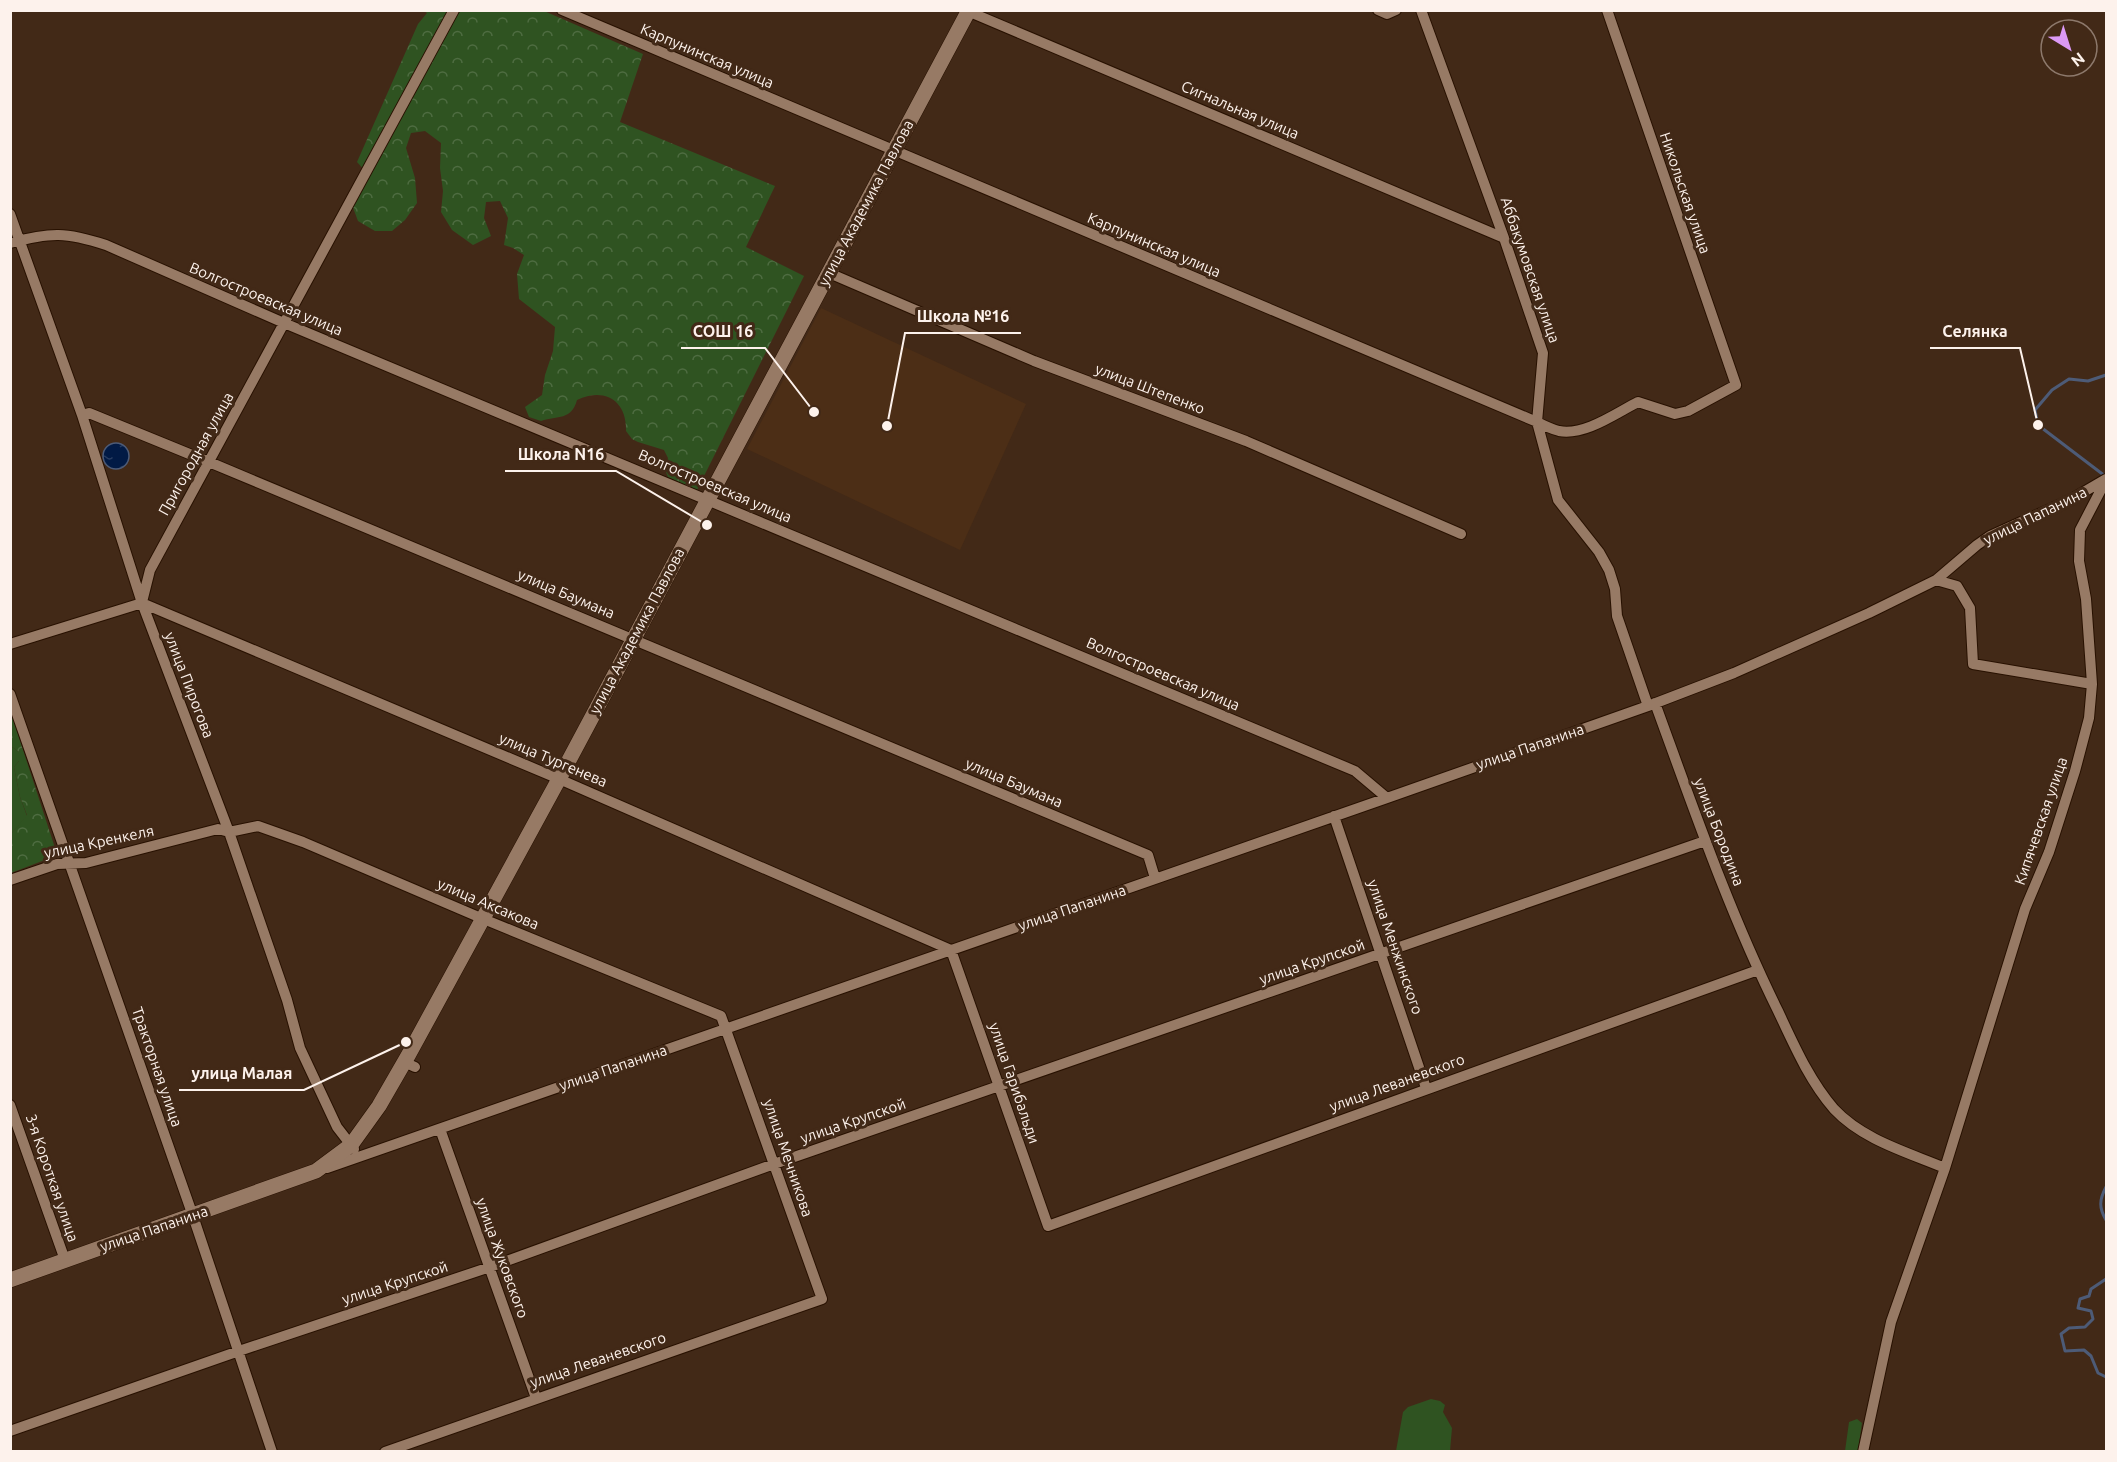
<svg xmlns="http://www.w3.org/2000/svg" width="2117" height="1462" font-family="Ubuntu,sans-serif">
<style>
.built{fill:#4c2e16}
.green{fill:#2f5321}
.forest{fill:url(#forest-crowns)}
.water{fill:url(#water-ripples);stroke:#4d5b77;stroke-width:1.5}
.lines{fill:none;stroke-linecap:round;stroke-linejoin:round}
.stream{stroke:#4d5b77;stroke-width:3}
.street-casing{stroke:#281101;stroke-width:12}
.secondary-casing{stroke:#281101;stroke-width:16}
.street{stroke:#977a65;stroke-width:10}
.secondary{stroke:#977a65;stroke-width:15}
.labels{text-anchor:middle;stroke-width:6;stroke-linejoin:round;paint-order:stroke}
.street-label{font-size:15px;fill:#fdf2ec;stroke:#422917}
.leader{fill:none;stroke:#fdf2ec;stroke-width:2}
.callout-dot{fill:#fdf2ec;stroke:#422917;stroke-width:2}
.callout-label{font-size:16px;text-anchor:middle;font-weight:bold;fill:#fdf2ec;stroke:#422917;stroke-width:6;stroke-linejoin:round;paint-order:stroke}
</style>
<defs>
<pattern id="forest-crowns" width="20" height="18" patternUnits="userSpaceOnUse" patternTransform="scale(1.5)"><rect width="20" height="18" fill="#2f5321"/><path d="M2 6a3 3 0 1 1 6 0M12 15a3 3 0 1 1 6 0" fill="none" stroke="#4e6c41"/></pattern>
<pattern id="water-ripples" width="26" height="14" patternUnits="userSpaceOnUse" patternTransform="scale(1.5)"><rect width="26" height="14" fill="#011a45"/><path d="M2 4q2-2 4 0t4 0M15 11q2-2 4 0t4 0" fill="none" stroke="#273c60"/></pattern>
</defs>
<rect width="100%" height="100%" fill="#422917"/>
<path class="built" d="M821,308L1026,404L960,550L747,449Z"/>
<path class="green" d="M11,746L19,752V761L14,767L20,797L27,816L11,834Z
M1431,1399L1440,1401L1445,1405L1443,1412L1452,1428L1450,1451H1396L1403,1412L1408,1407Z
M1857,1419L1862,1423L1858,1451H1845L1849,1422Z"/>
<path class="forest" d="M424,11H544L643,54L620,122L775,186L746,247L804,276L697,490L668,477L665,470L668,458L664,450L638,442L632,439L626,431C627,400 604,387 577,400C571,421 558,415 541,421L529,417L525,407L542,395L545,375L553,351L555,327L519,299L517,274L524,255L513,248L504,245L508,218L500,201L486,202L484,218L491,236L473,245L452,230L441,212L443,191L440,168L441,143L425,131L411,133L406,148L415,178L417,203L405,220L392,231H375L358,221L352,205L367,173L357,162L418,24L427,13Z
M11,713L56,851L55,856L11,873V834L27,815L20,797L14,767L19,761V752L11,746Z"/>
<path class="water" d="M103 456a13 13 0 1 1 26 0a13 13 0 1 1-26 0Z"/>
<g class="lines">
<path class="stream" d="M2105,476L2038,425L2035,410L2052,390L2069,379L2088,381L2106,375
M2106,1187C2099,1200 2099,1208 2106,1220
M2106,1279L2091,1289L2089,1296L2080,1299L2078,1308L2091,1311L2093,1319L2085,1327L2069,1328L2061,1334L2065,1351L2084,1350L2091,1356L2098,1373L2106,1377"/>
<defs>
<path id="street" d="M562,10L1537,422C1543,425 1551,429 1559,431C1585,436 1616,413 1638,402L1675,414L1688,411L1736,385L1607,10
M965,10L1504,238
M1378,10L1387,14L1396,10
M1421,10L1504,238L1543,353L1537,422L1558,500L1599,552L1609,570L1615,589L1617,616L1648,706
M10,214L82,415L142,603L229,832L287,1000L300,1048L337,1127L354,1149
M10,243C51,232 66,232 106,245L284,323L1355,771L1387,798
M829,273L1034,361L1246,441L1461,534
M82,415L89,413L209,462L1148,855L1155,878
M1936,580L1957,586L1970,608L1973,664L2092,684
M142,602L150,570L454,10
M142,603L559,779L951,950L1048,1226L1758,970
M10,644L142,603
M10,694L193,1216L272,1452
M1655,703C1693,807 1729,912 1778,1011C1794,1045 1809,1080 1834,1109C1863,1140 1907,1152 1945,1168
M1334,816L1426,1088
M10,880L57,864L86,863L218,829L229,832L258,826L303,842L481,918L721,1016L822,1299L385,1452
M404,1062L415,1067
M10,1105L65,1260
M440,1129L536,1398
M327,1168L1387,798L1648,706L1734,673L1869,613L1936,580L1977,545L1990,536L2070,500L2106,479
M10,1431L239,1351L490,1267L774,1164L1705,841
M1863,1452L1891,1322L1945,1168L2025,909L2049,852L2075,771L2089,718L2092,684L2086,599L2079,561L2080,530L2106,480"/>
<path id="secondary" d="M10,1280L316,1171L351,1145L379,1106L409,1054L559,779L969,10"/>
</defs>
<use href="#street" class="street-casing"/>
<use href="#secondary" class="secondary-casing"/>
<use href="#street" class="street"/>
<use href="#secondary" class="secondary"/>
</g>
<g class="labels">
<g class="street-label">
<text transform="translate(707 56) rotate(23)" y="5">Карпунинская улица</text>
<text transform="translate(1240 110) rotate(23)" y="5">Сигнальная улица</text>
<text transform="translate(1685 193) rotate(71)" y="5">Никольская улица</text>
<text transform="translate(866 203) rotate(-62)" y="5">улица Академика Павлова</text>
<text transform="translate(1154 245) rotate(23)" y="5">Карпунинская улица</text>
<text transform="translate(1530 270) rotate(71)" y="5">Аббакумовская улица</text>
<text transform="translate(266 299) rotate(23)" y="5">Волгостроевская улица</text>
<text transform="translate(1150 389) rotate(21)" y="5">улица Штепенко</text>
<text transform="translate(196 454) rotate(-61)" y="5">Пригородная улица</text>
<text transform="translate(715 486) rotate(23)" y="5">Волгостроевская улица</text>
<text transform="translate(2035 516) rotate(-26)" y="5">улица Папанина</text>
<text transform="translate(566 594) rotate(23)" y="5">улица Баумана</text>
<text transform="translate(637 631) rotate(-62)" y="5">улица Академика Павлова</text>
<text transform="translate(1163 674) rotate(23)" y="5">Волгостроевская улица</text>
<text transform="translate(189 685) rotate(69)" y="5">улица Пирогова</text>
<text transform="translate(1530 747) rotate(-19)" y="5">улица Папанина</text>
<text transform="translate(553 760) rotate(23)" y="5">улица Тургенева</text>
<text transform="translate(1014 783) rotate(23)" y="5">улица Баумана</text>
<text transform="translate(2041 821) rotate(-71)" y="5">Кипячевская улица</text>
<text transform="translate(1719 832) rotate(69)" y="5">улица Бородина</text>
<text transform="translate(99 842) rotate(-12)" y="5">улица Кренкеля</text>
<text transform="translate(488 904) rotate(23)" y="5">улица Аксакова</text>
<text transform="translate(1072 908) rotate(-19)" y="5">улица Папанина</text>
<text transform="translate(1395 947) rotate(71)" y="5">улица Менжинского</text>
<text transform="translate(1312 962) rotate(-19)" y="5">улица Крупской</text>
<text transform="translate(157 1067) rotate(71)" y="5">Тракторная улица</text>
<text transform="translate(613 1068) rotate(-19)" y="5">улица Папанина</text>
<text transform="translate(1014 1083) rotate(71)" y="5">улица Гарибальди</text>
<text transform="translate(1397 1083) rotate(-20)" y="5">улица Леваневского</text>
<text transform="translate(853 1121) rotate(-19)" y="5">улица Крупской</text>
<text transform="translate(788 1158) rotate(71)" y="5">улица Мечникова</text>
<text transform="translate(52 1178) rotate(71)" y="5">3-я Короткая улица</text>
<text transform="translate(154 1229) rotate(-19)" y="5">улица Папанина</text>
<text transform="translate(502 1258) rotate(70)" y="5">улица Жуковского</text>
<text transform="translate(395 1283) rotate(-18)" y="5">улица Крупской</text>
<text transform="translate(598 1360) rotate(-19)" y="5">улица Леваневского</text>
</g>
</g>
<path class="leader" d="M887 426L905 333H1021M814 412L765 348H681M2038 425L2020 348H1930M707 525L616 471H505M406 1042L304 1090H179"/>
<g class="callout-dot">
<circle cx="887" cy="426" r="6"/>
<circle cx="814" cy="412" r="6"/>
<circle cx="2038" cy="425" r="6"/>
<circle cx="707" cy="525" r="6"/>
<circle cx="406" cy="1042" r="6"/>
</g>
<g class="callout-label">
<text x="963" y="322">Школа №16</text>
<text x="723" y="337">СОШ 16</text>
<text x="1975" y="337">Селянка</text>
<text x="561" y="460">Школа N16</text>
<text x="242" y="1079">улица Малая</text>
</g>
<rect width="2117" height="1462" fill="none" stroke="#fdf2ec" stroke-width="24"/>
<g transform="translate(2069 48) rotate(142)"><circle r="28" fill="#422917" stroke="#8d796c" stroke-width="1.5"/>
<path d="M0-4.5L10 22L0 15L-10 22Z" fill="#db99f5"/>
<text y="-9" font-size="16" font-weight="bold" text-anchor="middle" fill="#fdf2ec">N</text>
</g>
</svg>
